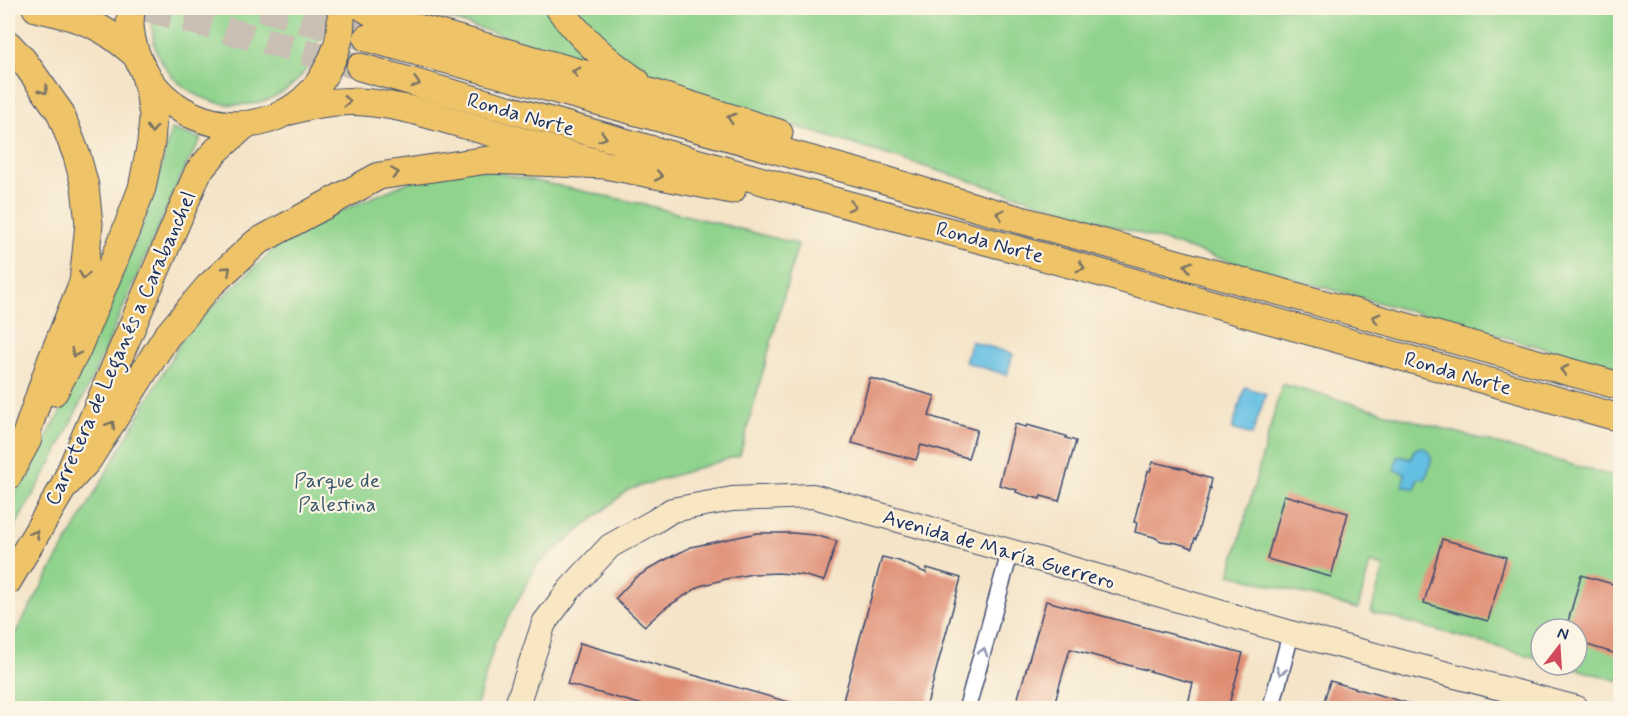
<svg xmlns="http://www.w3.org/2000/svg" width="1628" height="716" font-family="Mynerve,sans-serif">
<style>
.green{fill:#8fd38c;stroke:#558175;stroke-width:1.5}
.water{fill:#65bfe3;stroke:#4077a0;stroke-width:1.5}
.building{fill:#df8c72}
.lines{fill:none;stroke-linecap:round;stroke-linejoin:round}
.primary-tunnel{stroke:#c9c0b3;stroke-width:27;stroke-dasharray:27 14;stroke-linecap:butt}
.street-casing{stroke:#3c4a6e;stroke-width:19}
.secondary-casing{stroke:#3c4a6e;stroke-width:26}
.primary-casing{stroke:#3c4a6e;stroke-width:29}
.street{stroke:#fff;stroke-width:16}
.secondary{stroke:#f9e7c3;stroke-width:24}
.primary{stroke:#efc469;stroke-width:27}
.oneway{stroke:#7a7263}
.oneway2{stroke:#8d97ae}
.labels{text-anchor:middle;stroke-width:4.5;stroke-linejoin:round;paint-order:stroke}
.street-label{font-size:21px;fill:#1b2f5e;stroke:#fcf5e5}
.park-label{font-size:21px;fill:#38586a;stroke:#fcf5e5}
</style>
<rect width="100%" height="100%" fill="#fcf5e5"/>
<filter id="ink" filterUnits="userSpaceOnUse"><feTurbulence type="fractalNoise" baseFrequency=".0167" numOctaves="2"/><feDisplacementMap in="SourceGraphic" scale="12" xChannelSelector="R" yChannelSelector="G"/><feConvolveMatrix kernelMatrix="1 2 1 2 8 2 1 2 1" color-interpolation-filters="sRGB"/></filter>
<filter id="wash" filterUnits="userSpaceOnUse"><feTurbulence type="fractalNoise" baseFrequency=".008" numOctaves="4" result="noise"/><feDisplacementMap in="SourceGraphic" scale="24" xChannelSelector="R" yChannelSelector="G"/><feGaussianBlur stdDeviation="1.35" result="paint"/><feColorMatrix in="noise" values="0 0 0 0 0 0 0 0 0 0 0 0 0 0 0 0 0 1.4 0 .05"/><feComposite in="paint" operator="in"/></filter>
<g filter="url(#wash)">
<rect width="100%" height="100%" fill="#f4e4c8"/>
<path class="green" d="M153,8H321C324,22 320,39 315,52C288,122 192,121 159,57C151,41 152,24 153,8Z
M414,8H1620V368L1595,362L1235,263Z
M171,129L201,139L183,171L95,372L56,454L8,539V505L59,415L115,291L144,221L162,166Z
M453,163L638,203L798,244L740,455L628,490L537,565L495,642L476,708H8V646L188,329L294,231Z
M1282,384L1620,478V681L1562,665H1577V629H1541V659L1371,612L1384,567L1370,563L1358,609L1230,574Z"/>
<path class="water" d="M971,341L1013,354L1007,375L965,362Z
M1245,387L1266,394L1252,435L1232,429Z
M1420,447C1439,451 1429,467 1425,479L1418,478L1415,489L1403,486L1405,473L1394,470L1398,456L1411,459L1414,450Z"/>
<g id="blocks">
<path class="building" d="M870,378L935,396L929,416L977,430L968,458L921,445L916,460L852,443Z
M1015,424L1026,427L1027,425L1066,436V438L1076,441L1059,501L1041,496L1040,499L1025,495L1016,492L1017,490L999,485Z
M1153,462L1186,469L1192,473L1211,479L1209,488H1210L1196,539L1195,538L1192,548L1177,543L1161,541L1154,537L1135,532L1137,523L1134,522L1138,506L1148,471H1150Z
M1284,495L1348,513L1331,577L1267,559Z
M757,533H792L814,535L837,541L824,581L802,575L778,573L752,574L726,579L700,586L665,608L645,626L615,599L635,578L661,562L691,547Z
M1442,539L1506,557L1488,621L1424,603Z
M882,557L899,561L926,573L927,568L961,578L926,708H841Z
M1581,575L1620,586V655L1577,642V629H1566Z
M1046,601L1243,653L1228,708H1187L1193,683L1070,649L1053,708H1015Z
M580,643L796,704V708H654L567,684Z
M1330,681L1411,704V708H1322Z"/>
</g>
</g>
<g filter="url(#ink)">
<use href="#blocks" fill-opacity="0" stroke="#3c4a6e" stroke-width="1.5"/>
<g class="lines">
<path class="primary-tunnel" d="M146,8L353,65
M261,8L363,37"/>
<defs>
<path id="street" d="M967,708L1010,552
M1271,708L1291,633"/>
<path id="secondary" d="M516,708L544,623L570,589L610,546L655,521L672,510L732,499L813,496L1055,564L1291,633L1577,708"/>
<path id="primary" d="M36,8C58,13 81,18 101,29C114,36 125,46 136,55
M131,8C131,13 130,20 130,26C136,99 211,145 278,116C298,107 314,93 325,73C338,50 342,34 341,8
M364,8L374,14L404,24L653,93L779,133
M559,8C580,38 607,61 637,82
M367,38L882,179L978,208L1620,386
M8,44L23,60L60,112L77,156L85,186L89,224L83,282L51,361L19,455
M360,67L819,197L1008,247L1620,418
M290,111C337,97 369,100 416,111L605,165L732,190
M54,392L76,352L122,241L142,188L151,143L153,116L150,96L144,72
M8,476L28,439
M63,488L88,460L166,337L208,287L257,242L379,176L488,160L605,165
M8,581L63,488L198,172L217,150L245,125"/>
</defs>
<use href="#street" class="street-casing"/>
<use href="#secondary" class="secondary-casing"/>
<use href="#primary" class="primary-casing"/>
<use href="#street" class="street"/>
<use href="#secondary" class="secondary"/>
<use href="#primary" class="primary"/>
</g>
<defs><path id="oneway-chevron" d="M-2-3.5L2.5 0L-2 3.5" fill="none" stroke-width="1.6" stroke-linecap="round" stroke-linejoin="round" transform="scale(1.5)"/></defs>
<g class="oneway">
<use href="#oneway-chevron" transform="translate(576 72) rotate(-165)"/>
<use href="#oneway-chevron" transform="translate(416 83) rotate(16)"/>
<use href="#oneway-chevron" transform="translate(44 90) rotate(55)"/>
<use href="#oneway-chevron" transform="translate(347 101) rotate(-2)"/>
<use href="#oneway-chevron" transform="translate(731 118) rotate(-162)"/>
<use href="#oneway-chevron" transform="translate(152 129) rotate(93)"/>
<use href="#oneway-chevron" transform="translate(603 137) rotate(16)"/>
<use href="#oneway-chevron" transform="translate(395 173) rotate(-8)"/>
<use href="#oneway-chevron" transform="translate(659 176) rotate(11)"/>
<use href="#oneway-chevron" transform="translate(852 206) rotate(15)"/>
<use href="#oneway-chevron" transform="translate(1000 214) rotate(-165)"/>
<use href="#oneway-chevron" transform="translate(1188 266) rotate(-165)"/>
<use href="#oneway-chevron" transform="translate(1081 267) rotate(16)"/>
<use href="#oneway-chevron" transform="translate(227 270) rotate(-43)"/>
<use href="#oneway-chevron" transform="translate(84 275) rotate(98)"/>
<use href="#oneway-chevron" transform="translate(1376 318) rotate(-165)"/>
<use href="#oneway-chevron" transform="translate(75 353) rotate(116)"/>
<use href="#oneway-chevron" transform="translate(1564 370) rotate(-165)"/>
<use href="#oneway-chevron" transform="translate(111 425) rotate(-58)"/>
<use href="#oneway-chevron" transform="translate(35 534) rotate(-59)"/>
</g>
<g class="oneway2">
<use href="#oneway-chevron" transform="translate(983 652) rotate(-75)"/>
<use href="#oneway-chevron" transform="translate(1281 671) rotate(105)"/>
</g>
</g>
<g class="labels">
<g class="street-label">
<text transform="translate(521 114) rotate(16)" y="7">Ronda Norte</text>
<text transform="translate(990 242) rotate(15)" y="7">Ronda Norte</text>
<text transform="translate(120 348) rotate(-66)" y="7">Carretera de Leganés a Carabanchel</text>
<text transform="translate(1458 373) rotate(16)" y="7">Ronda Norte</text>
<text transform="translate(999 549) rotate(16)" y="7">Avenida de María Guerrero</text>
</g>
<g class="park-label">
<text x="337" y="487">Parque de<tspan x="337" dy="24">Palestina</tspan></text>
</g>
</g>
<rect width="1628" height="716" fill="none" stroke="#fcf5e5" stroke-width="30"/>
<g transform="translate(1559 647) rotate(17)"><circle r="28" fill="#fcf5e5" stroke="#a2a6af" stroke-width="1.5"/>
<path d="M0-4.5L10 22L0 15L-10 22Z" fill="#d1495b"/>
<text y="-9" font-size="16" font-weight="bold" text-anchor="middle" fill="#1b2f5e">N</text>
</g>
</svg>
